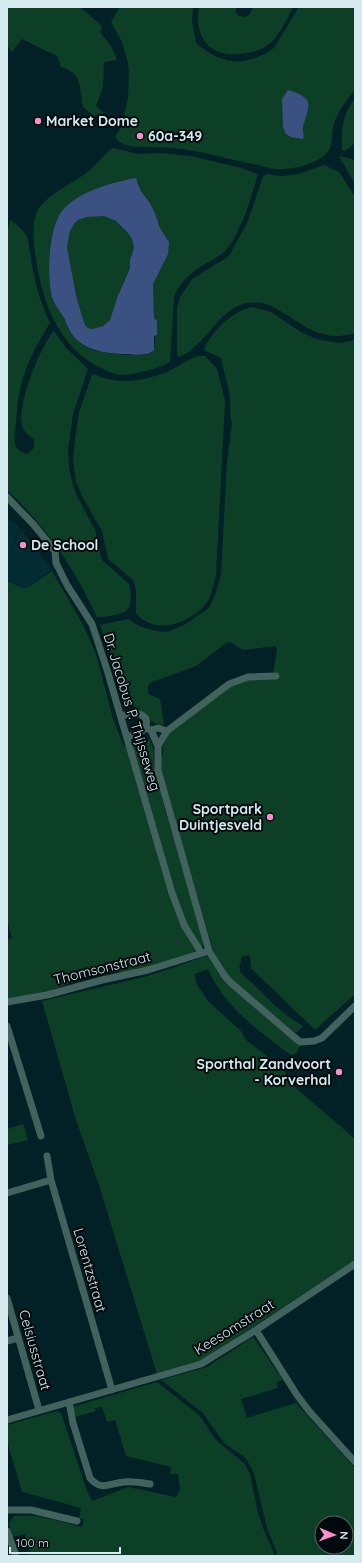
<svg xmlns="http://www.w3.org/2000/svg" width="362" height="1563" font-family="Quicksand,sans-serif">
<style>
.built{fill:#042c33}
.green{fill:#0d3f26;fill-rule:evenodd}
.water{fill:#3a5181;fill-rule:evenodd}
.lines{fill:none;stroke-linecap:round;stroke-linejoin:round}
.minor{stroke:#42625d;stroke-width:7}
.poi-dot{fill:#f790cd;stroke:#00090c;stroke-width:1.5}
.labels{text-anchor:middle;stroke-width:4;stroke-linejoin:round;paint-order:stroke}
.poi-label{font-size:14px;font-weight:bold;fill:#d5ebef;stroke:#00090c;text-anchor:start}
.street-label{font-size:14px;fill:#d5ebef;stroke:#00090c}
</style>
<rect width="100%" height="100%" fill="#012126"/>
<path class="built" d="M7,518L12,523L14,522L19,527L7,563Z
M20,528L52,570L27,587H23L7,580V564Z"/>
<path class="green" d="M7,7H80L102,26L100,32L111,46L117,60L104,62L103,87L96,106L104,113L94,116L83,107C79,86 83,74 61,67L57,56L22,39L12,52L7,45Z
M120,7H193L192,22L196,43C222,65 245,68 274,48L299,7H355V89C348,98 340,109 335,120C329,134 337,148 321,158C309,166 289,170 274,169C267,168 260,165 253,164C226,159 200,150 172,148C165,148 158,147 151,147C137,146 125,150 115,137L122,126L124,117L128,97L129,71L128,63L122,42L111,22Z
M199,7H236V13L239,16L245,17L250,14L253,7H293C287,19 280,35 270,43C261,51 250,53 238,54C208,57 194,35 199,7Z
M355,98V143L345,151L342,150C341,129 342,116 355,98Z
M113,148L138,154L159,153L191,156L241,168L258,174C252,195 240,235 226,250C219,257 211,261 203,265C190,273 180,283 174,296L170,362C161,367 151,370 141,372C135,373 127,375 120,375C112,374 103,369 95,365C58,344 42,300 36,260C34,245 31,226 37,212C45,195 74,183 89,171C96,165 107,151 113,148ZM138,181L141,191L150,203L155,213L160,228L169,242L153,284L154,320H157L154,350C150,356 138,355 131,355C114,354 92,353 79,342C71,335 67,326 63,316C60,309 54,303 52,295C46,272 48,223 67,205C86,188 113,186 138,181Z
M339,156L355,160V184Z
M324,165L339,172L355,197V333C305,349 284,295 247,303C217,309 208,345 179,357L177,355V308L180,297L192,279L229,256L247,223L263,177L266,174L282,176L298,174Z
M86,216H104L116,221L128,233L132,239L134,249L130,260V268L117,298L110,320L103,326L92,329L88,328L85,325L82,316L76,295L67,247L70,231L74,224L78,220Z
M10,220C18,225 24,230 28,239C32,268 37,297 50,323C36,345 24,368 19,394C17,404 17,414 16,424C14,437 11,451 27,454L34,448V439C30,436 25,433 23,428C14,411 41,344 54,331L66,348L88,369L73,414L68,450L69,468L72,482L77,496L95,530L102,560L129,584C131,591 132,603 128,609C124,614 103,618 97,617C75,569 46,526 7,490V234Z
M252,307L271,312L299,331L316,339L339,343L355,340V994L315,1030L251,968L250,955L241,957C242,962 238,966 240,971C242,975 247,979 251,982C267,998 283,1015 303,1026L296,1033L239,987L225,973L213,950L164,784L160,761L163,753V746L170,731L178,727L230,685L273,673L277,649L275,646L243,650L230,642L226,643L196,666L152,682L148,685V694L160,699L164,725L154,723L127,700L123,694L115,667L100,625L128,619L139,626L156,631L167,632L184,625L209,608L215,595L221,575L227,461L232,423C229,413 231,402 229,392C227,380 223,370 221,358L206,351L204,349C212,331 232,311 252,307Z
M199,356H205L217,369L225,401L216,575C214,583 211,598 206,604C189,624 154,636 136,613V589L133,580L108,559L102,531L84,500L76,482L73,458L76,432L79,412L92,375L94,374C117,386 145,381 169,371C179,366 188,359 199,356Z
M52,571L83,625L96,654L113,719L124,746L132,744L140,745L150,740L154,751V764L164,806L204,942L202,947L199,950L152,967L126,972H108L90,976L40,994L7,1002V940L12,938L7,920V581L23,588H27Z
M206,956L210,957L218,973L225,981L300,1045L297,1052L293,1055L288,1053C255,1028 225,1007 208,969L195,974L196,983L208,1001L241,1031L246,1040L281,1067L285,1071L288,1081L355,1139V1260L201,1361L157,1374L99,1185L76,1120L42,1001L144,977L172,968Z
M23,1124L28,1140L7,1145V1129Z
M253,1337L283,1380L277,1382L278,1388L241,1399L247,1418L296,1403L355,1468V1556H278L267,1528L254,1473L248,1462L245,1457L224,1443L203,1413L161,1380L207,1367ZM322,1523H346V1547H322Z
M157,1382L199,1415L216,1440L245,1464L250,1474L258,1513L263,1528L275,1556H31L25,1534L12,1537L9,1523L14,1516C36,1513 61,1522 82,1527L84,1519L79,1518L81,1508L22,1492L7,1441V1425L57,1411L61,1413L87,1491L92,1501L128,1487L176,1497L180,1490L178,1474H170L171,1467L126,1456L115,1420L107,1422L102,1407L95,1408L96,1411L75,1417L72,1407Z"/>
<path class="water" d="M288,90C316,99 309,104 303,127C302,132 305,135 303,139L291,137L286,134L283,127L282,99Z
M136,178L141,191L150,203L155,213L160,228L169,242L168,254L153,284L154,319L157,320V335L154,336V350C149,356 135,355 128,354C112,354 91,352 78,341C71,335 68,327 64,318C61,312 56,307 53,300C46,279 48,229 62,211C76,192 113,182 136,178ZM86,217L104,216L116,221L128,233L132,239L134,248L130,260V268L117,298L110,320L103,326L92,329L88,328L85,325L82,316L76,295L67,247L70,231L74,224L78,220Z"/>
<g class="lines">
<path class="minor" d="M7,497L34,525L55,551L56,563L67,585L92,624L108,673L172,893L184,925L201,952
M121,716C130,714 140,710 146,719C149,732 136,734 127,737
M146,728L151,730L158,746V770L209,951
M151,730L158,728L167,731
M158,746L167,731L229,684L248,677L276,676
M7,1002L47,995L102,980L148,970L209,951L224,975L230,982L300,1042L314,1041L322,1038L355,1006
M7,1026L41,1136
M47,1156L51,1180L112,1390
M7,1193L51,1180
M7,1298L39,1410
M256,1330L297,1395L309,1411L355,1462
M7,1341L18,1338
M69,1402L73,1423L90,1478C102,1492 109,1483 124,1482C132,1481 142,1483 150,1484
M7,1420L201,1364L256,1330L355,1264
M7,1510H31L77,1521
M7,1531L16,1556"/>
</g>
<g class="poi-dot">
<circle cx="38" cy="121" r="4"/>
<circle cx="140" cy="136" r="4"/>
<circle cx="23" cy="545" r="4"/>
<circle cx="270" cy="817" r="4"/>
<circle cx="339" cy="1072" r="4"/>
</g>
<g class="labels">
<g class="poi-label">
<text x="46" y="126">Market Dome</text>
<text x="148" y="141">60a-349</text>
<text x="31" y="550">De School</text>
<text x="262" y="814" text-anchor="end">Sportpark<tspan x="262" dy="16">Duintjesveld</tspan></text>
<text x="331" y="1069" text-anchor="end">Sporthal Zandvoort<tspan x="331" dy="16">- Korverhal</tspan></text>
</g>
<g class="street-label">
<text transform="translate(132 712) rotate(73)" y="5">Dr. Jacobus P. Thijsseweg</text>
<text transform="translate(102 968) rotate(-14)" y="5">Thomsonstraat</text>
<text transform="translate(90 1270) rotate(74)" y="5">Lorentzstraat</text>
<text transform="translate(234 1327) rotate(-32)" y="5">Keesomstraat</text>
<text transform="translate(35 1350) rotate(74)" y="5">Celsiusstraat</text>
</g>
</g>
<rect width="362" height="1563" fill="none" stroke="#d5ebef" stroke-width="16"/>
<g transform="translate(334 1535) rotate(92)"><circle r="19" fill="#00090c" stroke="#556367"/>
<path d="M0-3L7 15L0 10L-7 15Z" fill="#f790cd"/>
<text y="-6" font-size="11" font-weight="bold" text-anchor="middle" fill="#d5ebef">N</text>
</g>
<path d="M10 1547v6h110v-6" fill="none" stroke="#d5ebef" stroke-width="2"/>
<text x="16" y="1547" font-size="12" fill="#d5ebef" stroke="#00090c" stroke-width="3" paint-order="stroke">100 m</text>
</svg>
